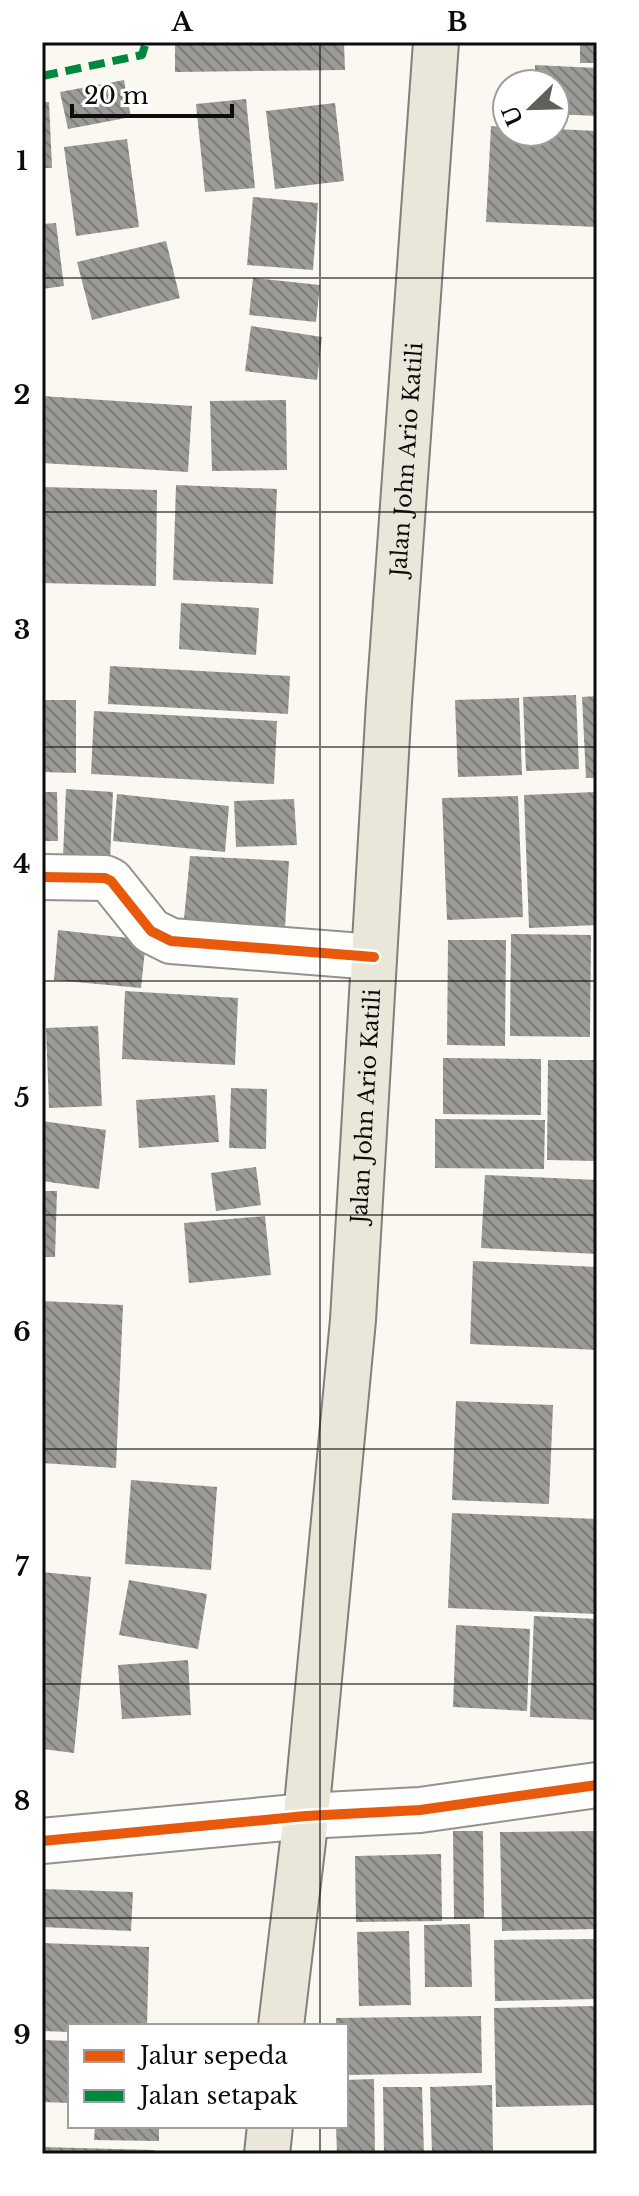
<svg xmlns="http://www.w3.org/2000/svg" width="639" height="2196" font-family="'Libre Baskerville',serif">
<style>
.building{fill:url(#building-back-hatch)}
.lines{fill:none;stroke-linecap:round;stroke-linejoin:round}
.street-casing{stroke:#93928f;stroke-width:48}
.primary-casing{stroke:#80807c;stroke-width:48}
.street{stroke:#fefefd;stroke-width:44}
.primary{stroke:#eae6d9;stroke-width:44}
.quiet{stroke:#00873e;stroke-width:8;stroke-dasharray:16 8;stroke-linecap:butt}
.cycleway-casing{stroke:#fff;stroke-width:15}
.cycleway{stroke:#e8590c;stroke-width:10}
.grid{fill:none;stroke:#0c0c0c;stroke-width:2;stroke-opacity:0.55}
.labels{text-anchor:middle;stroke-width:8;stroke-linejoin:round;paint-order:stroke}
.street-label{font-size:22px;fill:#0c0c0c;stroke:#fff}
.neatline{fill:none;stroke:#0c0c0c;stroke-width:3}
.grid-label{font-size:26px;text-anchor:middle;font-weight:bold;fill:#0c0c0c}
</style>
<defs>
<pattern id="building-back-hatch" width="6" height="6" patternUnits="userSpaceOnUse" patternTransform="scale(2)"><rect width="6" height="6" fill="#9c9a96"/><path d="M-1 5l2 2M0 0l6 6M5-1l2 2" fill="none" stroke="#7e7c79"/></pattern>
</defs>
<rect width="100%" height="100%" fill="#faf8f0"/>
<path class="building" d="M175,42H344L345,70L175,72Z
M580,42H597V63H580Z
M535,65L597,68V116L555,114V84H535Z
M124,80L131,117L68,129L60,92Z
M246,99L255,188L205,192L196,104Z
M42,102H49L52,168H42Z
M335,103L344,181L275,189L266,111Z
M491,126L507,127V132H555V129L597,131V227L486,222Z
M127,139L139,227L76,236L64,147Z
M253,197L318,203L313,270L247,265Z
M56,223L64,286L42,289V224Z
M166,241L180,298L92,320L77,262Z
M253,278L320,285L316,322L249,315Z
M251,326L322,337L317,380L245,371Z
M42,396L192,406L188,472L42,463Z
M286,400L287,470L212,471L210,401Z
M176,485L277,489L273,584L173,580Z
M42,487L157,490L156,586L42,583Z
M181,603L259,608L256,655L179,649Z
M110,666L290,676L288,714L108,704Z
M576,695L579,769L526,771L523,697Z
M597,696V778H586L582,697Z
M519,698L522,775L458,777L455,700Z
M42,700H76V773L42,772Z
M94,711L277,721L274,784L91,774Z
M66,789L113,792L110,860L63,856Z
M42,792H57L58,841H42Z
M595,792L597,925L529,928L524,795Z
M117,794L229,806L225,852L113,841Z
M518,796L523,917L447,920L442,798Z
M294,799L297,845L236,847L234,801Z
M190,856L289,861L285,927L184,919Z
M58,930L146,940L141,988L54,980Z
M511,934L591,935L590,1037L510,1036Z
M448,940H506L505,1046L447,1045Z
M125,991L238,998L235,1065L122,1059Z
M98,1026L102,1106L49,1108L46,1028Z
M443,1058L541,1059V1115L443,1114Z
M548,1060H597V1161L547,1160Z
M231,1088L267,1089L266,1149L229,1148Z
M215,1095L219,1142L139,1148L136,1100Z
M435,1119L545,1120L544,1169L435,1168Z
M42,1121L106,1130L99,1189L42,1181Z
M256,1167L261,1205L216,1211L211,1173Z
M485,1175L597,1180V1254L481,1248Z
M42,1191H57L55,1257H42Z
M265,1216L271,1275L189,1283L184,1223Z
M473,1261L597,1267V1350L470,1344Z
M42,1301L123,1305L116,1468L42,1463Z
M456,1401L553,1405L549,1504L452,1500Z
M131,1480L217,1487L211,1570L125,1564Z
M452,1513L597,1519V1614L448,1608Z
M42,1572L91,1577L74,1753L42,1749Z
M129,1580L207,1594L198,1649L119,1635Z
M534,1616L597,1619V1720L530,1717Z
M456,1625L530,1629L527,1711L453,1707Z
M188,1660L191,1715L122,1719L118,1665Z
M453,1831H483L484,1918L454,1919Z
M597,1831V1929L502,1931L500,1832Z
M441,1854L442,1921L356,1922L355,1856Z
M42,1889L133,1892L131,1931L42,1927Z
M470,1924L472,1987H425L424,1925Z
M409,1931L411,2005L359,2006L357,1932Z
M597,1939V1999L495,2001L494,1940Z
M42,1943L149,1947L147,2026H70V2032L42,2031Z
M594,2006L596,2105L496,2107L494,2008Z
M481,2016L482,2073L346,2075V2026H336V2018Z
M42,2040L70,2041V2103L42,2102Z
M374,2079L375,2154H337L336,2126H346V2080Z
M492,2085L493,2154H432L430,2087Z
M383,2087H422L424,2154H384Z
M95,2126H159V2141L94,2140Z
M42,2147L154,2150V2154H42Z"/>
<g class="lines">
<defs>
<path id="street" d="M42,877L105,878L111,881L151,931L171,941L374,957
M42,1841L306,1816L420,1810L597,1785"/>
<g id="primary">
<path id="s1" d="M281,2026L306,1816L353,1320L389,702L436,42"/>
<path d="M267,2154L270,2126"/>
</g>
</defs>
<use href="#street" class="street-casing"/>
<use href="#primary" class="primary-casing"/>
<use href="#street" class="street"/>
<use href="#primary" class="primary"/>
<path class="quiet" d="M42,76L142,55L146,42"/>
<defs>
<path id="cycleway" d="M42,877L105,878L111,881L151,931L171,941L374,957
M42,1841L306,1816L420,1810L597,1785"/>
</defs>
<use href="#cycleway" class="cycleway-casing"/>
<use href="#cycleway" class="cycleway"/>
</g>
<path class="grid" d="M320,42V2026M42,278H597M42,512H597M42,747H597M42,981H597M42,1215H597M42,1449H597M42,1684H597M42,1918H597M320,2126V2154"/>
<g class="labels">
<g class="street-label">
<text dy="8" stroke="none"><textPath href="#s1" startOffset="1572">Jalan John Ario Katili</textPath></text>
<text dy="8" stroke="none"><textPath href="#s1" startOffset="924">Jalan John Ario Katili</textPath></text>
</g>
</g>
<rect width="639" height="2196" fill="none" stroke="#ffffff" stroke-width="88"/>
<rect x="68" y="2024" width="280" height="104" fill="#ffffff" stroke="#9e9e9e" stroke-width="2"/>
<rect x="84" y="2050" width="40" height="12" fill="#e8590c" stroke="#9e9e9e" stroke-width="2"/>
<text x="140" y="2064" font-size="24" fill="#0c0c0c">Jalur sepeda</text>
<rect x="84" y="2090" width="40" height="12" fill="#00873e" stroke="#9e9e9e" stroke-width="2"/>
<text x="140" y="2104" font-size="24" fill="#0c0c0c">Jalan setapak</text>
<g transform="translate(531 108) rotate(247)"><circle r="38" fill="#ffffff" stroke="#9e9e9e" stroke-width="2"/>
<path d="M0-6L14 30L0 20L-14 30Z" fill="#5f5f5c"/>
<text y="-12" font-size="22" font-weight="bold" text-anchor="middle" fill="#0c0c0c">U</text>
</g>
<path d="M72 104v12h160v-12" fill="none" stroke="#0c0c0c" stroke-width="4"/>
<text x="84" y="104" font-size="24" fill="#0c0c0c" stroke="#ffffff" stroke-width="6" paint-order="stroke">20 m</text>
<rect x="44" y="44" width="551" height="2108" class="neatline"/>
<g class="grid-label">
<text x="182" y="31">A</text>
<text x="457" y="31">B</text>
<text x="22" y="170">1</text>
<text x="22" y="404">2</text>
<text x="22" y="639">3</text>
<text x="22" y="873">4</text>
<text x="22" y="1107">5</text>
<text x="22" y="1341">6</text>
<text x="22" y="1576">7</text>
<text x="22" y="1810">8</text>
<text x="22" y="2044">9</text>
</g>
</svg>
